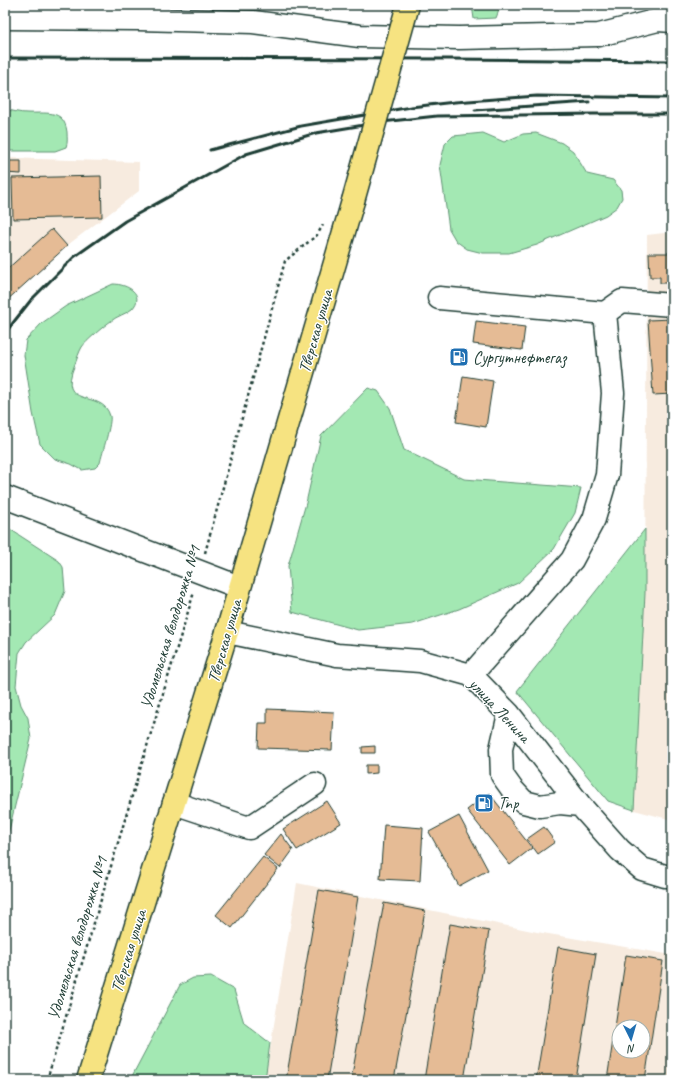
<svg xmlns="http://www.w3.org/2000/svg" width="677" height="1085" font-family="Caveat,sans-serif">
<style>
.built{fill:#f7ebdf;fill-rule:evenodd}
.green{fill:#a3e8b3;stroke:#619274}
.building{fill:#e5bb95;stroke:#1f3d34;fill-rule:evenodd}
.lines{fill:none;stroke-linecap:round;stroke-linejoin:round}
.minor-casing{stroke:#1f3d34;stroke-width:25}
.major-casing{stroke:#1f3d34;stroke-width:25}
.path{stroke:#1f3d34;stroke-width:2.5;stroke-dasharray:3 3;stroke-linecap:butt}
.minor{stroke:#fff;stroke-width:22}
.major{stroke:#f6e381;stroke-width:22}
.rail{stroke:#1f3d34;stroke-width:3}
.major-bridge-casing{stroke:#1f3d34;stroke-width:25;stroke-linecap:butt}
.major-bridge{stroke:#f6e381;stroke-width:22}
.labels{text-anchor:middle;stroke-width:3;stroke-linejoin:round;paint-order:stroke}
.street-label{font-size:17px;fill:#1f3d34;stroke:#fff}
.poi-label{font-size:17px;fill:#1f3d34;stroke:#fff;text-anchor:start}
</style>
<rect width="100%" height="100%" fill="#fff"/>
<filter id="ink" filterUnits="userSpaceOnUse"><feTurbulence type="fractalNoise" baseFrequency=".025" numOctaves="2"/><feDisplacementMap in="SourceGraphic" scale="8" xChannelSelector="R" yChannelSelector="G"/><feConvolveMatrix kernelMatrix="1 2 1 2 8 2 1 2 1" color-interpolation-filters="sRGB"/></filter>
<g filter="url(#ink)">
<path class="built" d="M5,158L139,162V191L69,244L5,302Z
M672,232V820L634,810L645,593L647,235Z
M297,883L537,932L672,955V1080H265ZM619,1027H643V1051H619Z"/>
<path class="green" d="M472,5H501L496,18L474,19Z
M5,109C12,111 20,113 27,113C45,114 64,108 67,132C67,138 68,142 66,147L55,151H5Z
M483,133L504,142L523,134L536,133L562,143L573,151L587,174L613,180L621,190L622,198L617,207L606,215L537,245L509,253H483L467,249L456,241L449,229L440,165L445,144L453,136Z
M113,284C127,284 146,294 132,309C126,314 117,316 111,321C105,325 85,342 82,347C79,352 77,359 75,364C55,411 103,388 110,416C112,422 102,454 100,463L95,468L82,470L71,464L55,459L40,444L33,413L24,355L26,340L42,323L66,306Z
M368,388L378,391L390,408L404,450L464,479L581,488L575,513L554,549L518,583L459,609L413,624L358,630L292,612L288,566L306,503L321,436Z
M5,526L59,561L63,567L65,591L55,615L26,642L19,653L16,686L21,705L28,718L31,739L5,847Z
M645,529V593L634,810L608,801L517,691Z
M211,977L234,990L244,1023L270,1043L265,1080H130L180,985L193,978Z"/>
<path class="building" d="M5,161H21V174L5,173Z
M101,176L102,217L13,219L12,178Z
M52,229L67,246L5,302V271Z
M649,253H672V283H660V277H650Z
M672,319V394L653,395L648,320Z
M476,321L525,327L522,350L473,344Z
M463,376L493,381L486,427L456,422Z
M267,709L334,712L332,750L258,748L259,723H267Z
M375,746V753H362V747Z
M366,765H377V773L366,774Z
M489,793L532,848L510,865L467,810Z
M327,801L341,823L297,850L283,829Z
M459,816L488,870L459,886L429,832Z
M384,825L423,828L420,881L380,879Z
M544,827L555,842L538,854L527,839Z
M281,834L293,850L280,868L264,855Z
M263,857L278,869L232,928L216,915Z
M319,890L358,897L327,1080H286Z
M384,903L425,911L394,1080H351Z
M450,924L489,931L464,1080H424Z
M558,947L596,954L576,1080H536Z
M626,955L663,961L645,1080H607ZM619,1027H643V1051H619Z"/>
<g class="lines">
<defs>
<path id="minor" d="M5,18L138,19L253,22L360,36L459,38L599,35L658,20L672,21
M439,298L605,313L613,393L607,475L594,519L572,560L471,675
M605,313L622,301L672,305
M5,497L239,587
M227,632L337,655L420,661L471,675L509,714L580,805L620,850L642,869L665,876H672
M509,714L501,749L502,775L512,789L524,802L540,806L560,803L580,805
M174,803L249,828L315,784"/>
<path id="major" d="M88,1080L227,632L353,201"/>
</defs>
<use href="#minor" class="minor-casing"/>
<use href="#major" class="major-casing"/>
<path class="path" d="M205,553L285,261L317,235L323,225
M47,1080L144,756L194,592"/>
<use href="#minor" class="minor"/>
<use href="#major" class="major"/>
<path class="rail" d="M5,58L450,59L672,61
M475,110L589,102
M210,150L301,126L411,107L455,102L537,96L672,98
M5,333L31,300L74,257L125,221L246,154L316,133L382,122L437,116L593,114H672"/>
<defs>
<path id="major-bridge" d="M353,201L408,5"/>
</defs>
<use href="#major-bridge" class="major-bridge-casing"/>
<use href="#major-bridge" class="major-bridge"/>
</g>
</g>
<defs>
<symbol id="fuel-square" viewBox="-11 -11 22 22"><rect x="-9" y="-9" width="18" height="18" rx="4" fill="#1f6fb2" stroke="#fff"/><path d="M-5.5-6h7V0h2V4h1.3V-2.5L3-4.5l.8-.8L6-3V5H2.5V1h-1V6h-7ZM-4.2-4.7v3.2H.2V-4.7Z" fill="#fff"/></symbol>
</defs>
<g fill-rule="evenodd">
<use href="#fuel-square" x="448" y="346" width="22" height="22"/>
<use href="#fuel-square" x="473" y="792" width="22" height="22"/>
</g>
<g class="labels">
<g class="street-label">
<text transform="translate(315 331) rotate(-74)" y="6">Тверская улица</text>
<text transform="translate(170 627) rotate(-73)" y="6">Удомельская велодорожка №1</text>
<text transform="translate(224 641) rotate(-74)" y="6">Тверская улица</text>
<text transform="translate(500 710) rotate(47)" y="6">улица Ленина</text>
<text transform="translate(77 938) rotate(-73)" y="6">Удомельская велодорожка №1</text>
<text transform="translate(128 951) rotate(-73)" y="6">Тверская улица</text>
</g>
<g class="poi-label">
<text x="473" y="363">Сургутнефтегаз</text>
<text x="498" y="809">Tnp</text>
</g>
</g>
<rect width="677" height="1085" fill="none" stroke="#fff" stroke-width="20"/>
<rect x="10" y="10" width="657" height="1065" fill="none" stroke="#1f3d34" stroke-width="1.5" filter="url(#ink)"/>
<g transform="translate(631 1039) rotate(175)"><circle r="19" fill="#ffffff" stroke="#a5b1ae"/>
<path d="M0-3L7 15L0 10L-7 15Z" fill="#1f6fb2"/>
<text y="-6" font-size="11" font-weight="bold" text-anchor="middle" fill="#1f3d34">N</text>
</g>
</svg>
